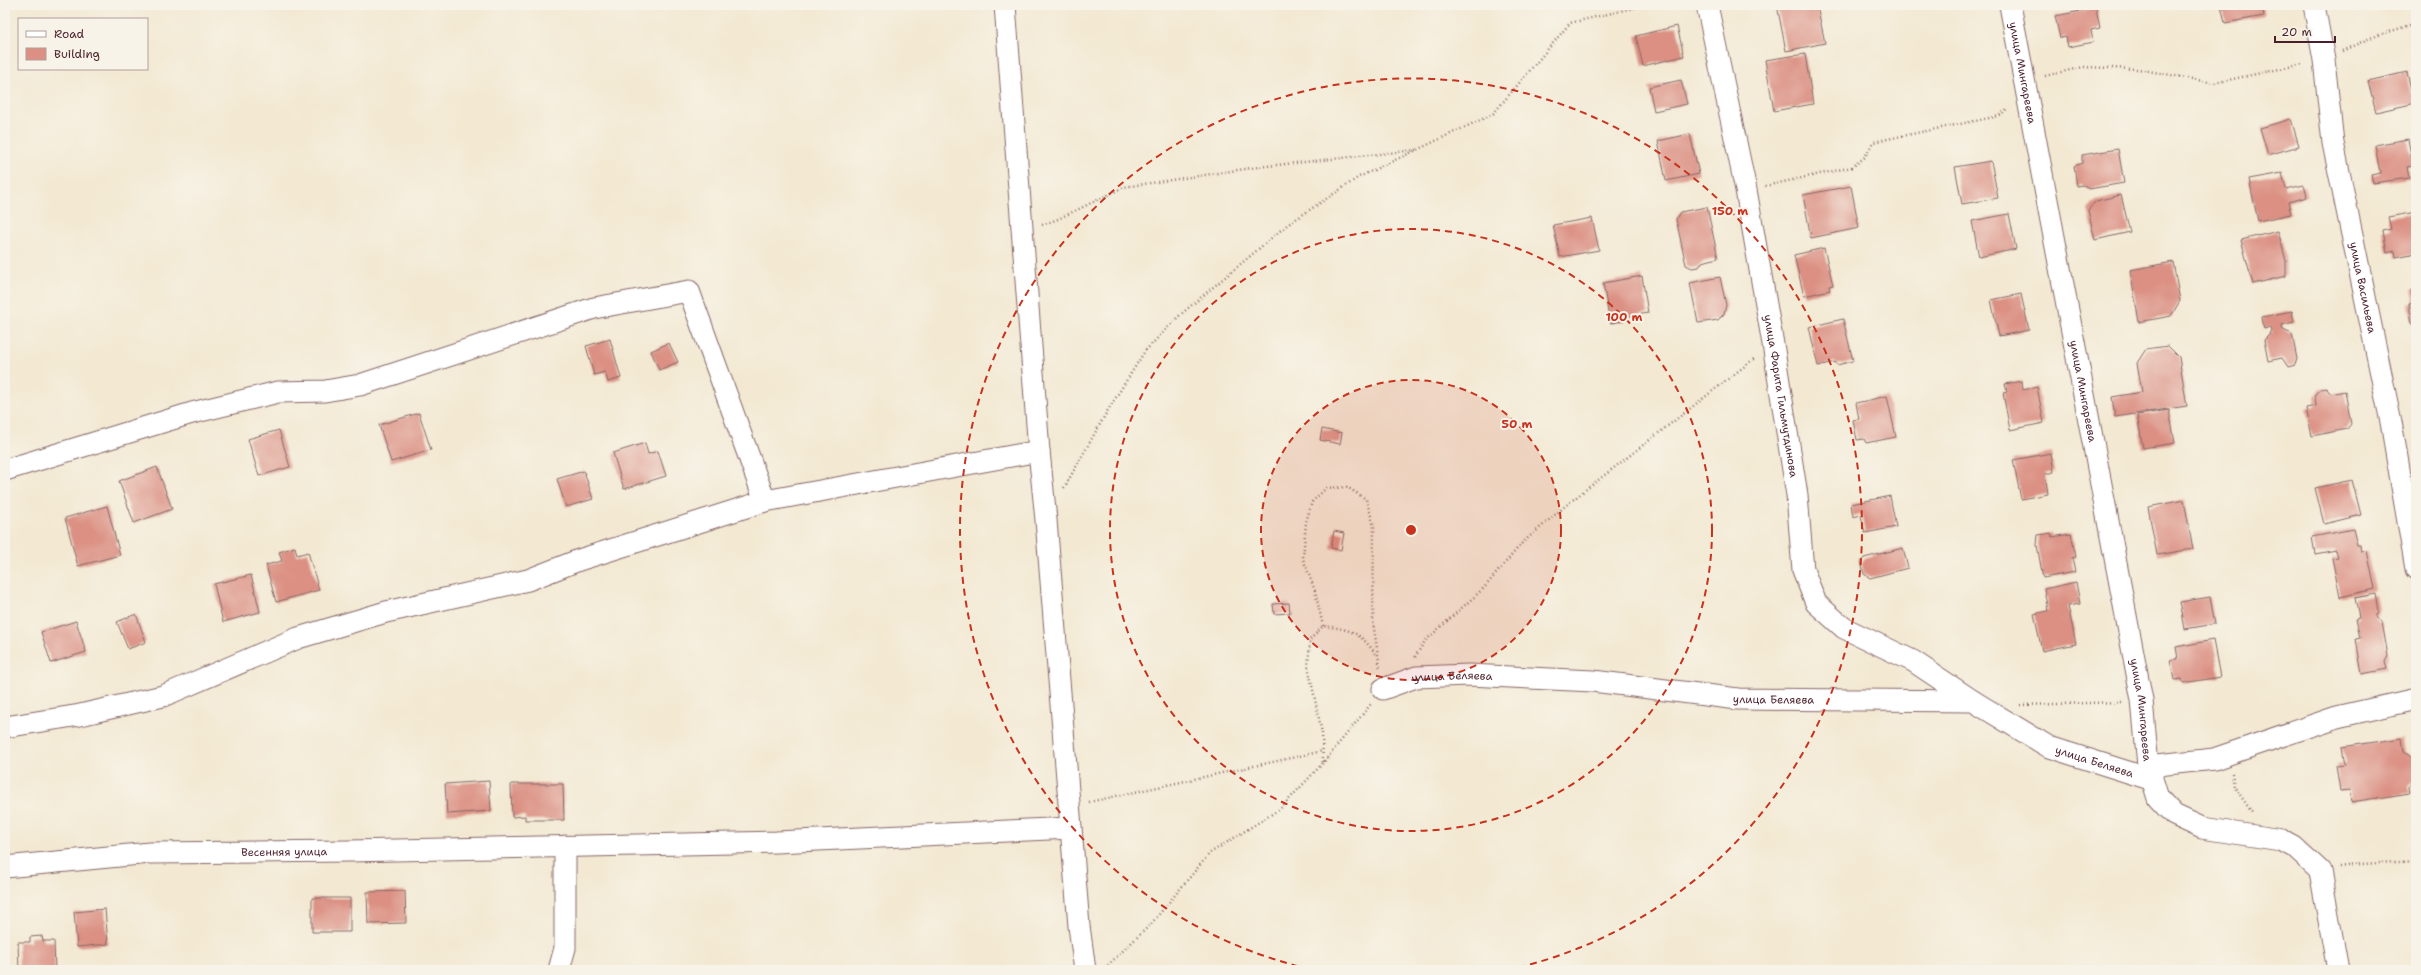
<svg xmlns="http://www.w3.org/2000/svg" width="2421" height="975" font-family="'Shantell Sans',sans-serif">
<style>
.building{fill:#db9083}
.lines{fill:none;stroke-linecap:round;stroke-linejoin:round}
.minor-casing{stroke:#856666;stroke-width:23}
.path{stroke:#856666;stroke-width:2.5;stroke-dasharray:1 3;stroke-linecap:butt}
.minor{stroke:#fff;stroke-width:21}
.ring{fill:none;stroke:#c8321e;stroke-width:2;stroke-dasharray:7 5}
.labels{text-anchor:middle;stroke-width:4;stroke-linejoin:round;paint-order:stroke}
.street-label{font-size:11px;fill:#4a1f2b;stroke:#f7f3e8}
.centre{fill:#c8321e;stroke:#f7f3e8;stroke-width:2}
.ring-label{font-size:12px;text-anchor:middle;font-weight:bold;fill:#c8321e;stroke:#f7f3e8;stroke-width:4;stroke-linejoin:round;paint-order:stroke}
</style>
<rect width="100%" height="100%" fill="#f7f3e8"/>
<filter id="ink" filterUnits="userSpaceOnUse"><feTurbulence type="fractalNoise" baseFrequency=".025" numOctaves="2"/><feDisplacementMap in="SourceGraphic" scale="8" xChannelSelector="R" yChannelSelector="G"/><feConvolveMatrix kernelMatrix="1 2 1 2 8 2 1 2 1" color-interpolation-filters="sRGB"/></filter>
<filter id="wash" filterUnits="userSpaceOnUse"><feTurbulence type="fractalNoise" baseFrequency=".012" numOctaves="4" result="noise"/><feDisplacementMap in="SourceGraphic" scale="16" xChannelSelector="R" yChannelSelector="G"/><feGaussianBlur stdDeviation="0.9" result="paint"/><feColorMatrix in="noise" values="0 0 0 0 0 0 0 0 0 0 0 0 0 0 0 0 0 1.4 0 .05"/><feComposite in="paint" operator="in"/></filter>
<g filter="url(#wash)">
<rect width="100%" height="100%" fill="#f3e9d3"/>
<g id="blocks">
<path class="building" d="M1777,5H1817L1825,43L1786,51Z
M2221,5H2262L2264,16L2225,23Z
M2349,5H2361V6L2352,7Z
M2096,8L2100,28L2091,30L2093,42L2068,47L2066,37L2060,38L2055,16Z
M1677,26L1684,56L1643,66L1636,36Z
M1805,54L1813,104L1774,111L1765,60Z
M2407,72L2412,94L2416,93V103L2376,112L2368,81Z
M1681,80L1687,104L1654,111L1649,87Z
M2291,119L2299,146L2268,155L2260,128Z
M1690,134L1699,174L1666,181L1658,141Z
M2408,139L2413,166L2407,167L2409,178L2373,183L2371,175L2380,173L2375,145Z
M2118,149L2124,183L2089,189L2082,185L2077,186L2074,166L2082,163V155Z
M1991,161L1998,198L1962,204L1955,167Z
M2282,173L2286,189L2304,185L2307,197L2288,202L2291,214L2258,221L2249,179Z
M1851,186L1859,228L1811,238L1803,195Z
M2121,195L2130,232L2095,240L2088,210L2096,201Z
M1707,207L1718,258L1702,262L1699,267L1692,268L1686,265L1676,219L1680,212Z
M2416,212V253L2396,257L2395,251L2387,253L2383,231L2391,229L2388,217Z
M2009,214L2016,249L1979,257L1972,221Z
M1592,218L1599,250L1560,257L1553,225Z
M2278,231L2286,261V276L2253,284L2241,240Z
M1824,248L1833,285L1829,286L1830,290L1804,296L1794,255Z
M2173,262L2180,301L2171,316L2139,322L2130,270Z
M1642,276L1648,313L1623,317L1624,321L1610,323L1603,283Z
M1720,277L1726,305L1724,314L1718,320L1698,323L1690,283Z
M2416,289V323L2412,324L2409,304L2414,303L2411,290Z
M2021,294L2029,330L1999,336L1991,300Z
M2292,311L2294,322L2282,325L2283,330L2292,334L2297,359L2295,365L2288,367L2282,358L2268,361L2264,340L2272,332L2271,327L2264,329L2262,317Z
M1843,319L1853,361L1837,365L1835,362L1818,366L1809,327Z
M610,339L621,378L608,382L605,372L594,375L586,346Z
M669,343L678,362L659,370L651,351Z
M2168,346L2179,357L2187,406L2115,417L2112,397L2142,392L2137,363L2146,349Z
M2022,381L2023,390L2037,387L2044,423L2010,430L2003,393L2007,392L2005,384Z
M2326,388L2331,394L2345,391L2351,424L2347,429L2312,436L2306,408L2316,406L2315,396L2320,389Z
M1887,396L1896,437L1866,443L1864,439L1857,440L1853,420L1859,419L1856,403Z
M2169,410L2175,443L2143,448L2137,415Z
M419,413L431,450L391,462L379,425Z
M1322,429L1342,433L1340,444L1320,440Z
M279,430L290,467L259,476L248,439Z
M645,443L648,454L658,451L666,476L624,489L613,453Z
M2051,453L2054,472L2045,474L2048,494L2021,499L2013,460Z
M157,467L172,509L134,523L119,481Z
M584,471L593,499L566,507L557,479Z
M2352,480L2361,515L2324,524L2315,488Z
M1890,496L1896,527L1865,533L1861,515L1853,517L1851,504Z
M2184,500L2193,549L2157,555L2148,507Z
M107,506L120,555L78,566L65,518Z
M2353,529L2357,545H2360L2361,552L2367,551L2375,589L2340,597L2332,558L2338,557L2336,550L2315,554L2312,537Z
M1334,531L1344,533L1341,550L1331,548Z
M2051,533L2052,537L2071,534L2076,557L2072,558L2075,572L2043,578L2037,545L2038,535Z
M295,547L297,555L308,552L319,590L276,602L266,565L282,561L279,552Z
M1903,548L1908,568L1870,578L1864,574L1861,562L1864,558Z
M251,575L260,612L223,622L214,584Z
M2076,582L2080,604L2068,606L2076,644L2042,651L2034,614L2048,611L2044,589Z
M2376,594L2379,611L2376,617L2382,622L2388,656L2385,662L2387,669L2362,674L2356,639L2360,638L2356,619L2359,618L2355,598Z
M2210,597L2215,624L2185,629L2180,602Z
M1289,603L1290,613L1274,614L1273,604Z
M136,614L146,642L128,649L117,622Z
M76,621L86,652L51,663L41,632Z
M2213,640L2220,677L2183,683L2182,679L2174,680L2170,660L2178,659L2176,647Z
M2402,738L2404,752L2414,759L2416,770V781L2409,786L2410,793L2351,802L2349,790L2340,791L2336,765L2345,764L2342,747Z
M489,781L491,811L447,814L445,784Z
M511,784H563L564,820H525V816L512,817Z
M405,891L406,923L368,924L367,892Z
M312,898H350V932H312Z
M105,909L108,944L77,947L74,912Z
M42,936L43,941H54L55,970H19L18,942H30V937Z"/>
</g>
</g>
<g filter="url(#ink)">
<use href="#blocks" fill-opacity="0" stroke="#856666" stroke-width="1"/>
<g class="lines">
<defs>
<g id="minor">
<path d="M1005,5L1039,451L1046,520L1079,926L1085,970"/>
<path id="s1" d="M1707,5L1746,190L1773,344L1797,495L1803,570L1816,603L1844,628L1913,661L1973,701"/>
<path id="s2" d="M2010,5L2142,700L2148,766L2158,798L2174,815L2202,828L2281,840L2294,847L2320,871L2338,970"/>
<path id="s3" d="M2314,5L2324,60L2333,143L2391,422L2416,569"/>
<path d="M5,470L192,413L278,392L325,391L360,385L594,308L689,291L765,501"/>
<path id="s4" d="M1383,689L1416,677L1469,675L1593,681L1738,699L1973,701L2049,747L2150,779"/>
<path d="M5,727L80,715L163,696L298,638L386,612L528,580L579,560L765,501L1039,451"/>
<path d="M2148,766L2214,759L2337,717L2416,699"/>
<path id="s5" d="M5,867L150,853L349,851L776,842L1071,828"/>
<path d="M559,970L565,948V846"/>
</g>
</defs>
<use href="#minor" class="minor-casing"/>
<path class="path" d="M2342,51L2370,38L2416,23
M2045,76L2083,67L2138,69L2214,83L2303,64
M1765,186L1852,167L1865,157L1873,142L1999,116L2008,108
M1042,225L1058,219L1124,187L1258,167L1416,150
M1064,488L1108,410L1145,351L1180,315L1287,225L1359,177L1493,114L1570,23L1646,5
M1323,626L1315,591L1303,559L1306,522L1312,502L1326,488L1347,487L1366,499L1374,526L1373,622L1380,668
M1415,657L1425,641L1484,588L1522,543L1570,502L1755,358
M2021,705L2122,702
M1323,762L1322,733L1308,666L1310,640L1323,626C1355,630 1358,632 1378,656
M2232,773L2234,786L2253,814
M1089,802L1323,751
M2339,867L2361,864L2416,861
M1105,968L1151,924L1210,853L1280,809L1323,763L1371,704"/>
<use href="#minor" class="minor"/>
</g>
</g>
<circle cx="1411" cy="530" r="150" fill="#c8321e" fill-opacity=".12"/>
<g class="ring">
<circle cx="1411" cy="530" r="150"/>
<circle cx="1411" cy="530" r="301"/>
<path d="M1310 969A451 451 0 1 1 1512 969"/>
</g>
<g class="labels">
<g class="street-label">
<text dy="4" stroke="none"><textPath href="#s2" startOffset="69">улица Мингареева</textPath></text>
<text dy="4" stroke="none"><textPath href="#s3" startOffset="287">улица Васильева</textPath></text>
<text dy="4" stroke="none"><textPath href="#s2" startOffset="393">улица Мингареева</textPath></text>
<text dy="4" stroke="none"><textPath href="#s1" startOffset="398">улица Фарита Гильмутдинова</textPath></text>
<text dy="4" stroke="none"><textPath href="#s4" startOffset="71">улица Беляева</textPath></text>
<text dy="4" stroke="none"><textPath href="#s4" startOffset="394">улица Беляева</textPath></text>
<text dy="4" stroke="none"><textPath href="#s2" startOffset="717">улица Мингареева</textPath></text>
<text dy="4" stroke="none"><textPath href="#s4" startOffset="730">улица Беляева</textPath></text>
<text dy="4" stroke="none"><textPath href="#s5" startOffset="280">Весенняя улица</textPath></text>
</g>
</g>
<circle cx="1411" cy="530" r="6" class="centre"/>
<g class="ring-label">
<text x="1730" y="215">150 m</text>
<text x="1624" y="321">100 m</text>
<text x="1517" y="428">50 m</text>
</g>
<rect width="2421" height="975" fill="none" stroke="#f7f3e8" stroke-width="20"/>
<rect x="18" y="18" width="130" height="52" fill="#f7f3e8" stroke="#b29e9c"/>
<rect x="26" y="31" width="20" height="6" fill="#ffffff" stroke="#b29e9c"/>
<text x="54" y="38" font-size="12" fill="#4a1f2b">Road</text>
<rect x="26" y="48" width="20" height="12" fill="#db9083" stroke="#b29e9c"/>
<text x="54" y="58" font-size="12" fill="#4a1f2b">Building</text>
<path d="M2275 36v6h60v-6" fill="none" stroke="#4a1f2b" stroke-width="2"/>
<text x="2281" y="36" font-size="12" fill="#4a1f2b" stroke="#f7f3e8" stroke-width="3" paint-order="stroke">20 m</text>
</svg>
